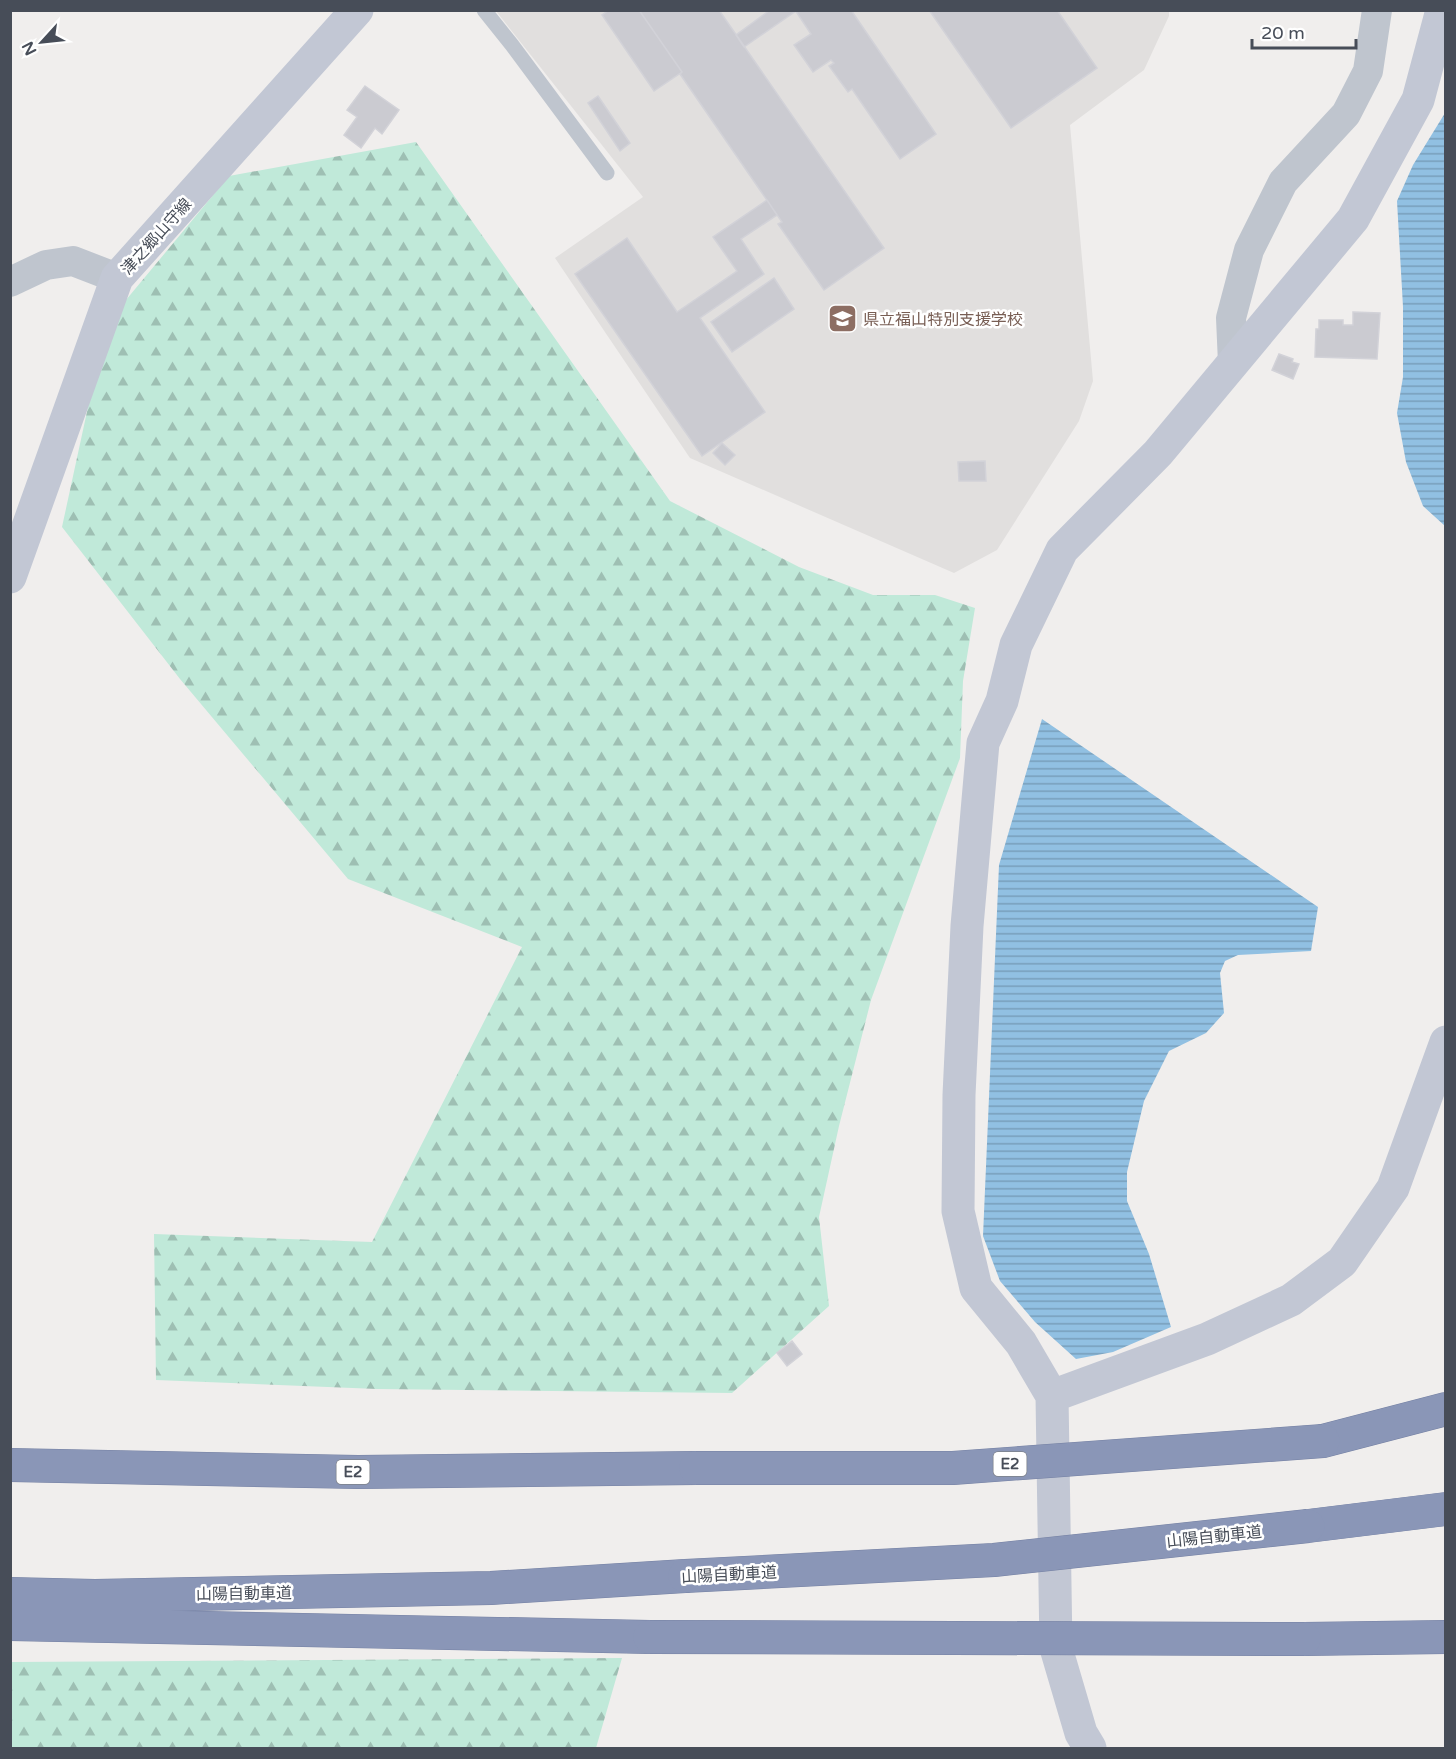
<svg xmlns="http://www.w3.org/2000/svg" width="1456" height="1759" font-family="'Varela Round','Noto Sans JP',sans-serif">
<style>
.education{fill:#e1dfde}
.forest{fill:url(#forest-firs)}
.water{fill:url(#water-rules)}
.building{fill:#cbcbd1;stroke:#d2d2d8;stroke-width:1.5}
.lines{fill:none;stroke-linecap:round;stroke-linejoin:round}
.highway-casing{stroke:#7581a3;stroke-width:34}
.lane{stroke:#bfc5ce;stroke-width:15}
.street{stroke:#bfc5ce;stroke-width:30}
.secondary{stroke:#c2c7d4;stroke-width:33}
.highway{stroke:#8a96b7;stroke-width:33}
.highway-bridge-casing{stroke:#7581a3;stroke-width:34;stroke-linecap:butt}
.highway-bridge{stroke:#8a96b7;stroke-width:33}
.labels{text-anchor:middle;stroke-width:5;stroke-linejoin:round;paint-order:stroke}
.shield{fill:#fff;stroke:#7e828a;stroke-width:1.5}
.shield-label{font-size:15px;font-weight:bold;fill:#474d58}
.street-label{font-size:16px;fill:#474d58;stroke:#fff}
.education-label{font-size:16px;fill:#785e54;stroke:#fff;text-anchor:start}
</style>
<defs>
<pattern id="forest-firs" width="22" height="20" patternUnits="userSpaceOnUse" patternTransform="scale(1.5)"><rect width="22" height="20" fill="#c0e9d9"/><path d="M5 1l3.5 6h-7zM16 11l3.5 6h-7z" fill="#9ebfb3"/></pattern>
<pattern id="water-rules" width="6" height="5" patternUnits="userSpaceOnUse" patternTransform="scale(1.5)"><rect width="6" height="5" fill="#91c0e2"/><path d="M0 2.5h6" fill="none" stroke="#789eba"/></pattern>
</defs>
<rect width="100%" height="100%" fill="#f0eeed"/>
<path class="education" d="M496,11H1169V16L1144,70L1070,125L1093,381L1079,421L997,550L954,573L690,458L555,258L643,197Z"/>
<path class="forest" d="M416,142L670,501L799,567L873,595H935L975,608L963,681L960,758L871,1000L839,1126L819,1217L829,1306L732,1393L377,1389L156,1380L154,1234L372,1242L522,947L348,879L180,679L62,527L106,324L229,176Z
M622,1658L596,1748H11V1662Z"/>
<path class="water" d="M1445,113V526L1423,506L1406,462L1397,413L1403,377V307L1397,201L1413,165Z
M1042,719L1318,907L1311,951L1238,955L1225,961L1220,973L1224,1013L1206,1033L1169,1051L1144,1101L1127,1172V1201L1149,1254L1171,1327L1113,1352L1076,1359L1035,1322L1000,1281L983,1236L999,865Z"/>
<path class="building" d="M609,10H639L682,72L654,91L602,15Z
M639,10H719L884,248L824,290L778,224L782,222L680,74L682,72Z
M770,10L796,11L744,47L736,35Z
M851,10L936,134L900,159L852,89L848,92L829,66L834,63L831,60L813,72L794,45L811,34L795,10Z
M929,10H1057L1097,68L1011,128Z
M365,86L399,110L382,134L375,128L361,148L344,135L357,117L347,110Z
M598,96L630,143L620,151L588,103Z
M767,200L777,215L741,239L764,274L700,318L765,412L702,456L575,274L627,238L677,312L737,271L713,237Z
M774,278L794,309L732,352L711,322Z
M1353,312L1380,313L1377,359L1315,357L1316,329H1319V320H1343V325H1353Z
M1279,354L1293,359L1292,362L1299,364L1293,379L1272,370Z
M722,443L735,455L725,465L713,453Z
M985,461L986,481H959L958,462Z
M792,1341L802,1354L787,1366L777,1353Z"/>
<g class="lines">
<defs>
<path id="highway" d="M1323,1441L1446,1409
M10,1465L358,1472L696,1468
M1308,1526L1446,1509
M10,1594L95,1596L491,1588L685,1576
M10,1624L650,1637
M1304,1639L1446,1637"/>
</defs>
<use href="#highway" class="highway-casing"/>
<path class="lane" d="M484,10L512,45L607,173"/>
<path class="street" d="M10,282L46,265L73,261L117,278
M1233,363L1231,318L1249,250L1283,182L1346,114L1368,71L1377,10"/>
<path class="secondary" d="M10,577L117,278L357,10
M1052,1396L1207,1339L1291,1300L1342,1262L1393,1188L1446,1042
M1090,1748L1081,1733L1056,1648L1052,1396L1021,1343L976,1288L958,1211L959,1095L967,926L983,743L1002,701L1016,645L1062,550L1158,453L1353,219L1418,100L1442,10"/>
<use href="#highway" class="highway"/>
<defs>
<path id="highway-bridge" d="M696,1468H953L1323,1441
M685,1576L994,1560L1308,1526
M650,1637L1304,1639"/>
</defs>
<use href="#highway-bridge" class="highway-bridge-casing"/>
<use href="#highway-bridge" class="highway-bridge"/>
</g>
<defs>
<symbol id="school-square" viewBox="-11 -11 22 22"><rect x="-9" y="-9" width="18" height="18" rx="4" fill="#8d6e63" stroke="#fff"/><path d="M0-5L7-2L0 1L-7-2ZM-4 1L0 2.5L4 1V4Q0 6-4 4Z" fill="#fff"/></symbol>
</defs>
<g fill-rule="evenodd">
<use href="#school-square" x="826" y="302" width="33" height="33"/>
</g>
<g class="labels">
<g class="shield">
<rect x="993.5" y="1452" width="33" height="24" rx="4.5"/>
<rect x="336.5" y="1460" width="33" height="24" rx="4.5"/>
</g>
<g class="shield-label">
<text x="1010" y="1469">E2</text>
<text x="353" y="1477">E2</text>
</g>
<g class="street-label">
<text transform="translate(156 236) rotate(-48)" y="6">津之郷山守線</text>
<text transform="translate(1214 1536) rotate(-6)" y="6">山陽自動車道</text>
<text transform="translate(729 1574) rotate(-3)" y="6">山陽自動車道</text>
<text transform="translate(244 1593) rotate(-1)" y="6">山陽自動車道</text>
</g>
<g class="education-label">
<text x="863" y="325">県立福山特別支援学校</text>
</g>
</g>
<rect width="1456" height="1759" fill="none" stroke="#474d58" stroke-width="24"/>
<g transform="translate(42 42) rotate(243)" stroke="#ffffff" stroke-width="4.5" paint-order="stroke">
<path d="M0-4.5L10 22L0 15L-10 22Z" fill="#474d58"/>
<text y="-9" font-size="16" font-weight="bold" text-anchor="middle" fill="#474d58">N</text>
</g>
<path d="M1252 39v9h104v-9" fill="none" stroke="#474d58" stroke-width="3"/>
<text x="1261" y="39" font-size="18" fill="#474d58" stroke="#ffffff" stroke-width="4.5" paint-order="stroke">20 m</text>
</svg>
